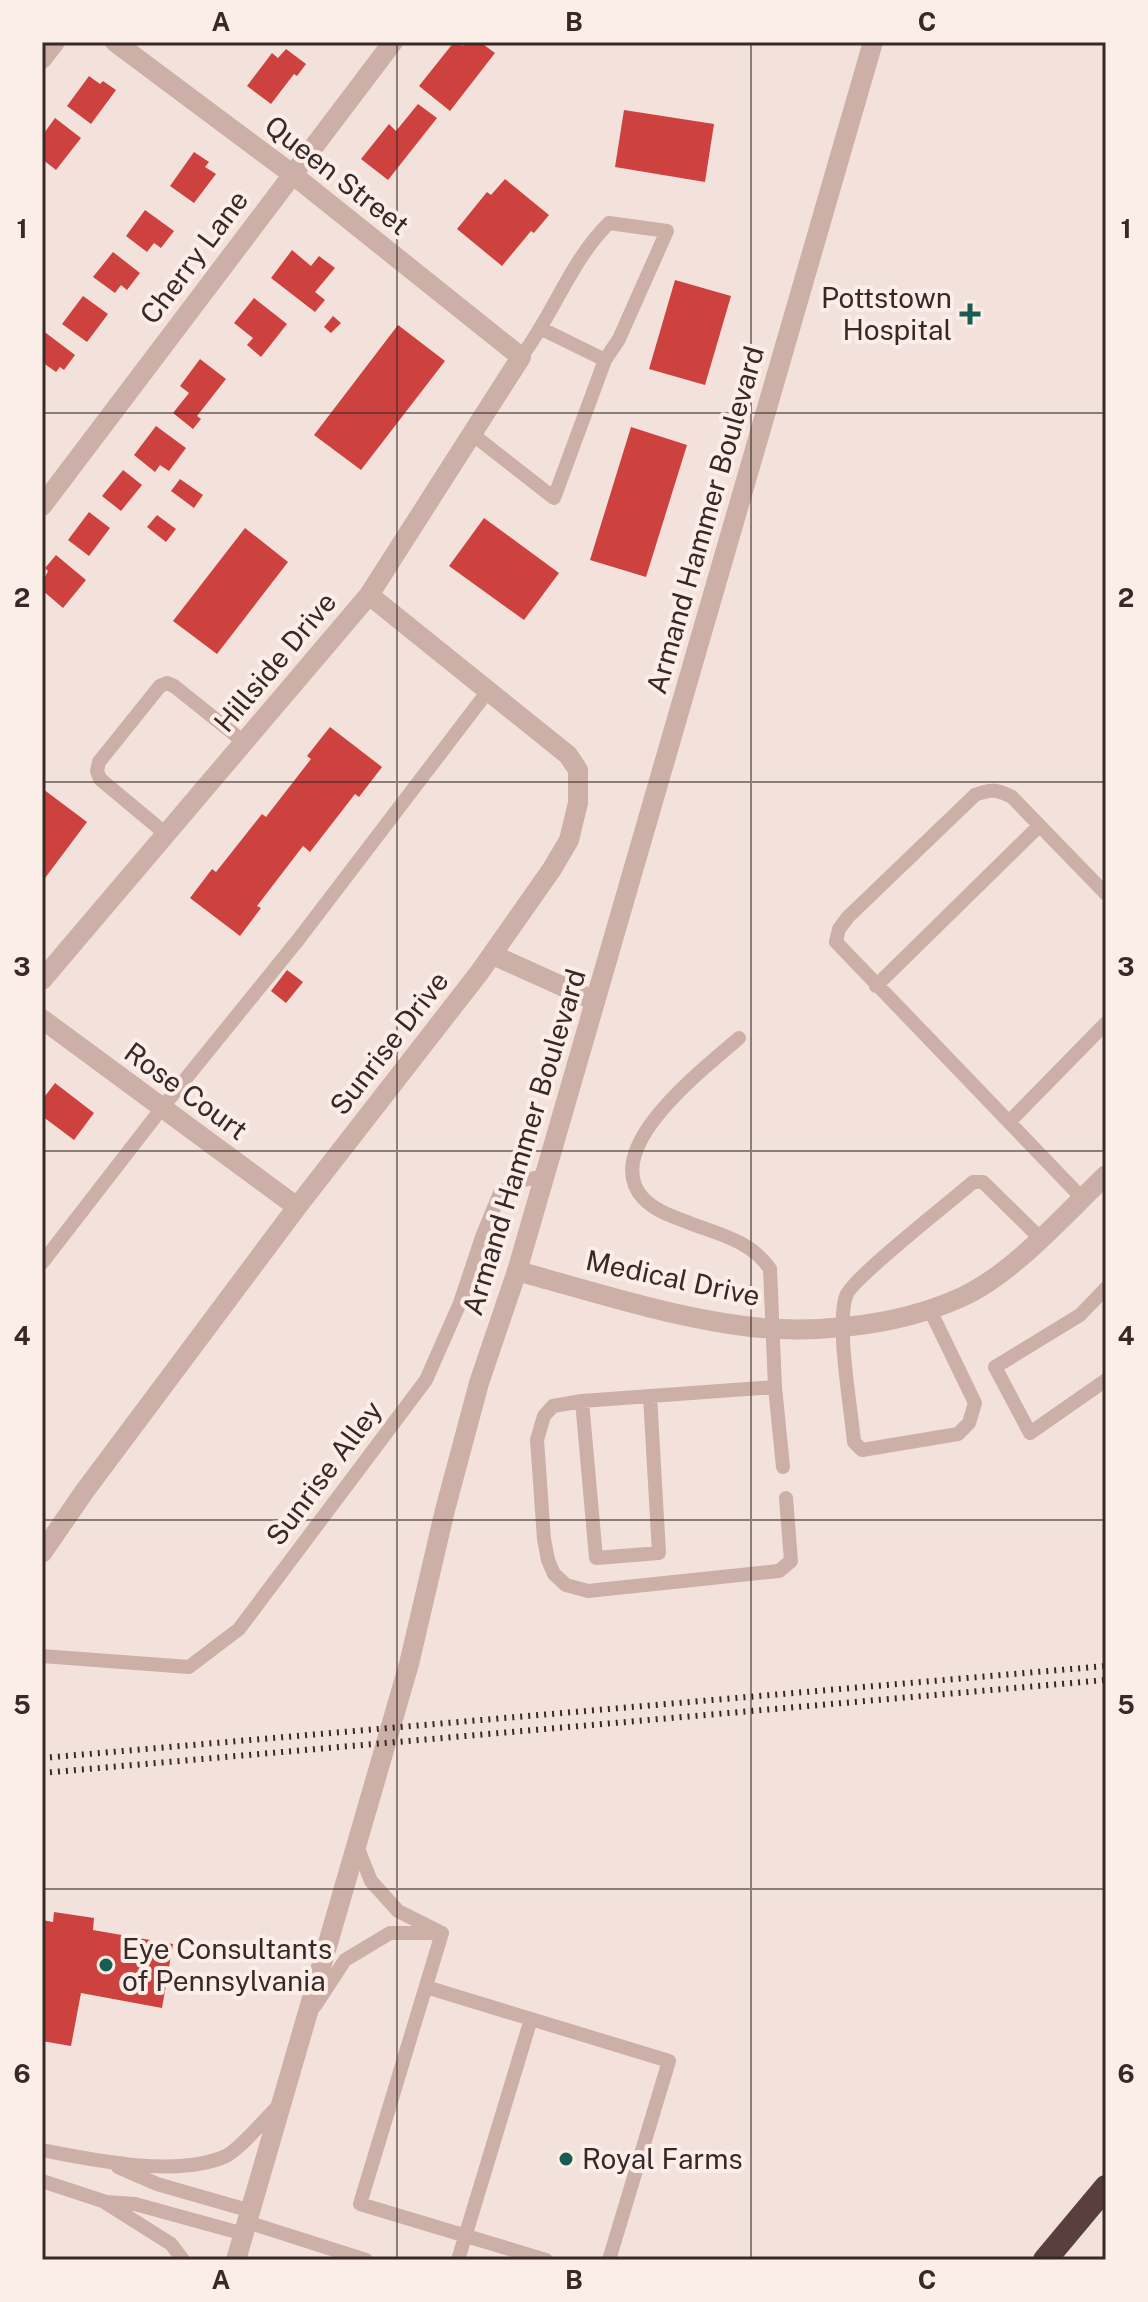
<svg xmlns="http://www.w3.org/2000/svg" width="1148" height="2302" font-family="'Public Sans',sans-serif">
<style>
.building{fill:#cd423f}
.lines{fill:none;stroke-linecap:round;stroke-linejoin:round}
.service{stroke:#ccafa6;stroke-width:14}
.minor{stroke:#ccafa6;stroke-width:20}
.tertiary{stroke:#ccafa6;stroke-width:20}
.motorway{stroke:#59403e;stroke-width:24}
.rail{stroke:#382927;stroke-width:6;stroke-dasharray:2 6;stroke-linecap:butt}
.grid{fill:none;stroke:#382927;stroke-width:2;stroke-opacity:0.55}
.poi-dot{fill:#1a5c51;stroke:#fbede7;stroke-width:3}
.labels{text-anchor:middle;stroke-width:8;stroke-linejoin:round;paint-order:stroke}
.street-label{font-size:28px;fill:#382927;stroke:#fbede7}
.poi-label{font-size:28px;fill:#382927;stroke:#fbede7;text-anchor:start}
.neatline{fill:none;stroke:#382927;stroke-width:3}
.grid-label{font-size:26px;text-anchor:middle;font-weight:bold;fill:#382927}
</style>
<rect width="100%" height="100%" fill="#f3e2db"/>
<path class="building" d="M454,42L463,46L465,42H480L495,53L450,111L419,86Z
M286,49L306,64L297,76L294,74L271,104L247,86L272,53L278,58Z
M89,76L100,84L103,81L116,90L91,124L67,106Z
M418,104L437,118L388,180L361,159L389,124L396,131Z
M624,110L714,124L705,182L615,167Z
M55,118L81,138L56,170L42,159L45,155L42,153V136Z
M194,152L209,162L205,167L216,174L194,203L170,186Z
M505,179L549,215L534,233L531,231L502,266L457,229L487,192L491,195Z
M145,210L174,231L161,248L154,243L147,252L126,236Z
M292,250L311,266L319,256L335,268L315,292L325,300L315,312L271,278Z
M113,252L140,273L127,290L121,285L115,293L93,277Z
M675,280L731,296L705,385L649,369Z
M83,296L108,314L87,342L62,324Z
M254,298L287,324L261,357L247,345L253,338L234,323Z
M333,316L341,323L331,333L324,327Z
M398,325L445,361L361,470L314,435Z
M42,330L75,355L64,370L60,367L56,372L42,362Z
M200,359L226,379L197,416L201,419L193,429L173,413L189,393L180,386Z
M156,426L186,448L169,471L160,465L155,472L134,455Z
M631,427L687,445L646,577L590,560Z
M123,470L142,485L121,511L102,496Z
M180,479L203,495L194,508L171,491Z
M89,512L110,528L89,556L68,540Z
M157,515L176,529L166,542L147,527Z
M484,518L559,573L524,620L449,566Z
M245,528L288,562L217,654L173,621Z
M56,555L86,580L63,608L42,590V583L48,571L45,568Z
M330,727L382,767L359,797L355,794L310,852L303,846L257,906L261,908L240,936L190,898L212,869L216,872L262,814L266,817L311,759L307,756Z
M43,789L87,822L42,882V790Z
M287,970L303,982L286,1003L271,991Z
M55,1083L94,1113L74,1140L42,1116V1100Z
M54,1912L94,1918L93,1930L173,1944L162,2008L81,1993L71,2046L42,2041V1920L53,1922Z"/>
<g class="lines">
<path class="service" d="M542,329L605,360
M472,434L554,498L605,360L619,339L667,231L609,223C571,260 553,315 521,357
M166,834L100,779L97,771L99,762L160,686L167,683L174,686L244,742
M876,986L1038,827
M1010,1121L1106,1023
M1082,1198L836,942L839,929L848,917L975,795C990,789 997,789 1012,797L1106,894
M42,1263L162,1108L298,940L488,691
M1106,1288L1080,1315L995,1367L1030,1433L1106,1380
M929,1308L975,1403L969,1423L958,1434L862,1450L854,1442C851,1408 836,1325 846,1296C851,1279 953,1200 973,1182H983L1040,1238
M775,1387L783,1467
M650,1396L659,1553L596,1558L582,1401L775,1387L770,1269C752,1242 722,1235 692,1224C675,1217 656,1212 643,1198C598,1148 706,1067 739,1038
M582,1401L553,1406L544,1416L537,1440L544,1539L548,1560L554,1574L566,1585L588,1591L779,1571L791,1561L786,1498
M42,1656L189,1667L239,1629L426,1380L460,1303L482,1237L500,1193L519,1181L545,1176
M357,1846L371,1881L398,1911L438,1931
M442,1933L360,2204L546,2260
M426,1987L669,2061L609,2260
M315,2006L345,1960L390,1933H442
M42,2150C93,2160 177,2178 226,2156C240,2149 267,2117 280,2104
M118,2167L157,2184L251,2211
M42,2181L106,2202L135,2204L244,2234
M106,2203L171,2244L183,2260
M247,2222L366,2260
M458,2260L531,2019"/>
<path class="minor" d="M42,59L55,42
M42,506L393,42
M493,955L595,1001
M42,980L369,595L521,357L292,174L115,42
M42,1019L297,1207
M517,1271C587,1290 658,1313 730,1324C803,1336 894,1328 962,1297C1014,1273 1065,1214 1106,1175
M42,1553L84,1492L297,1207L479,973L552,869L569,840L578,803V770L568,755L369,595"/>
<path class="tertiary" d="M236,2260L409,1664L445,1510L479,1383L517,1271L873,42"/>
<path class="motorway" d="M1045,2260L1106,2187"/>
<path class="rail" d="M42,1758L1106,1666
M42,1773L1106,1680"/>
</g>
<path class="grid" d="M397,42V2260M751,42V2260M42,413H1106M42,782H1106M42,1151H1106M42,1520H1106M42,1889H1106"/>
<g class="poi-dot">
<path d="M966 302h8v8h8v8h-8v8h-8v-8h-8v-8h8z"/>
<circle cx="106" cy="1965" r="8"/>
<circle cx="566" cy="2159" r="8"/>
</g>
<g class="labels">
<g class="street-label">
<text transform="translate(337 175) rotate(38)" y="10">Queen Street</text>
<text transform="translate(194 257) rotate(-53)" y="10">Cherry Lane</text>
<text transform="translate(705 520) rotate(-74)" y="10">Armand Hammer Boulevard</text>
<text transform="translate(275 662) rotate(-50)" y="10">Hillside Drive</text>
<text transform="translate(389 1043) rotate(-52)" y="10">Sunrise Drive</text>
<text transform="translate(186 1091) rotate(36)" y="10">Rose Court</text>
<text transform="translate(524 1142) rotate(-73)" y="10">Armand Hammer Boulevard</text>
<text transform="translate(673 1278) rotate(12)" y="10">Medical Drive</text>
<text transform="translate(324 1473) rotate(-53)" y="10">Sunrise Alley</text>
</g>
<g class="poi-label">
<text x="952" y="308" text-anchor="end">Pottstown<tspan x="952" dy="32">Hospital</tspan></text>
<text x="122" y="1959">Eye Consultants<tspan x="122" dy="32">of Pennsylvania</tspan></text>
<text x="582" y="2169">Royal Farms</text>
</g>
</g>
<rect width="1148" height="2302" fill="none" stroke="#fbede7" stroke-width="88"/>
<rect x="44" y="44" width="1060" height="2214" class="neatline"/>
<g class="grid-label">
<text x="221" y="31">A</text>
<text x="574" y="31">B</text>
<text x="927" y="31">C</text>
<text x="22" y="238">1</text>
<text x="1126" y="238">1</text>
<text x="22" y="607">2</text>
<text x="1126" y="607">2</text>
<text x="22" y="976">3</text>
<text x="1126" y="976">3</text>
<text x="22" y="1345">4</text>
<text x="1126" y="1345">4</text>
<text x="22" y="1714">5</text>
<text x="1126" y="1714">5</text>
<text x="22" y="2083">6</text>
<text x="1126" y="2083">6</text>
<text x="221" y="2289">A</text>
<text x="574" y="2289">B</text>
<text x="927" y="2289">C</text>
</g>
</svg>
